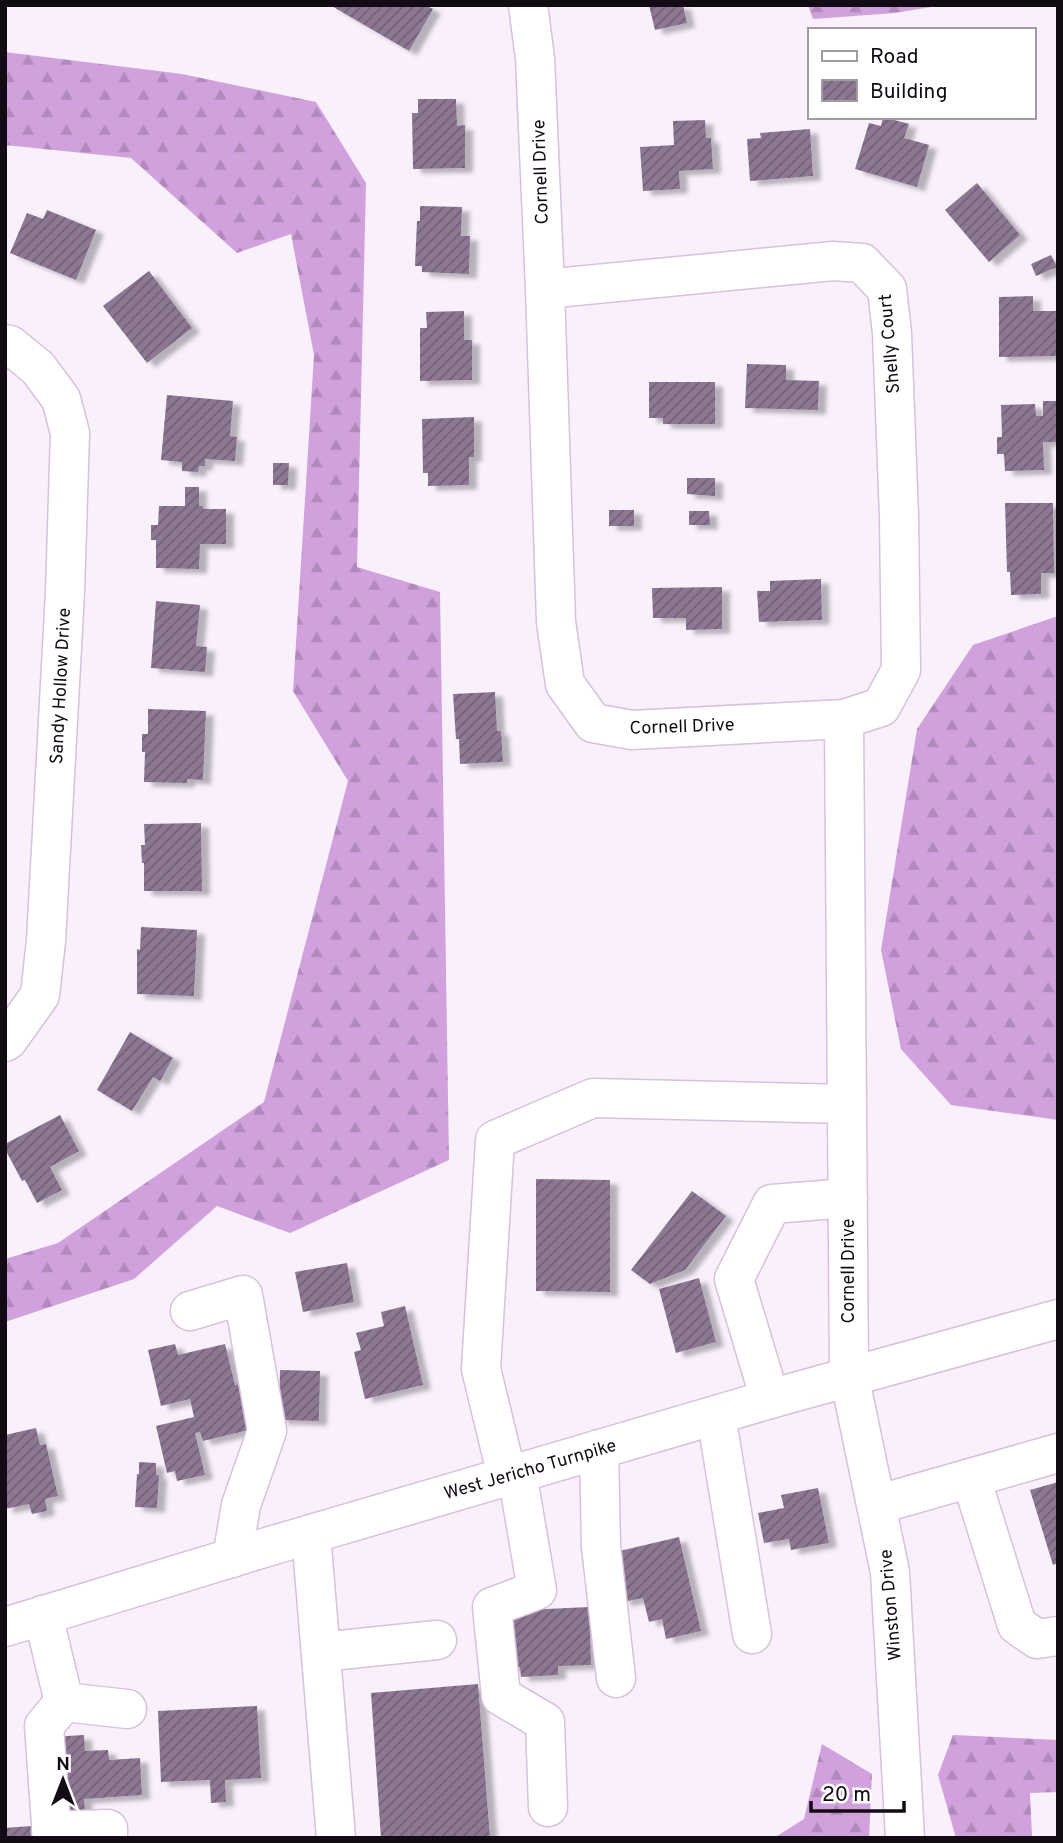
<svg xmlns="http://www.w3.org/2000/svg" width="1063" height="1843" font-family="Overpass,sans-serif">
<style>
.forest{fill:url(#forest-firs)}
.building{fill:url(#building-hatch);filter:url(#shadow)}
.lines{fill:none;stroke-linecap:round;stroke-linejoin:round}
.minor-casing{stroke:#d7c1dd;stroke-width:41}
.major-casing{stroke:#d7c1dd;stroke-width:41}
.minor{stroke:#fff;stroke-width:38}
.major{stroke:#fff;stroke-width:38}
.labels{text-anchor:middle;stroke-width:6;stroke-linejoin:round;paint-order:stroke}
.street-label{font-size:18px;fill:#120b14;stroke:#fff}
</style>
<defs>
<pattern id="forest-firs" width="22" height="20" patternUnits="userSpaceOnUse" patternTransform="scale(1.75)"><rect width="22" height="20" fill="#d0a1dd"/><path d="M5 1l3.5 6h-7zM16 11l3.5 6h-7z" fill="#b289bd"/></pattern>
<pattern id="building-hatch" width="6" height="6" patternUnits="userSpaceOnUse" patternTransform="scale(1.75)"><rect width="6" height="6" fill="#8c7892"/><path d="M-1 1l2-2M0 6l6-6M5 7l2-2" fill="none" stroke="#716176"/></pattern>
<filter id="shadow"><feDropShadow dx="8" dy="4.5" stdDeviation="2" flood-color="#0004"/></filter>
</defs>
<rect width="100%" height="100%" fill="#f9f0fc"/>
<path class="forest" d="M808,5H943L895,13L813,19Z
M5,52L182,74L316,102L366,183L357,567L440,592L449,1160L290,1233L217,1206L134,1279L5,1322V1259L58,1243L264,1102L348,781L293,691L314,355L291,234L237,253L131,158L5,145Z
M1058,616V1120L951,1105L901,1049L881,950L917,729L973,645Z
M953,1735L1058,1740V1792L1030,1793L1032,1836L1030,1838H956L938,1775Z
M822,1744L872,1774L869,1838H774L804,1819Z"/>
<path class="building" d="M330,5H425L433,9L409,51Z
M649,5H683L687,23L655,30Z
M418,99H456L457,126L465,125V168L413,169L412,113H418Z
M883,117L909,124L904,138L929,145L917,187L855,169L869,123L881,126Z
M705,120L706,138H711L713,169L679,171L680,189L643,191L640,147L674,145L673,121Z
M810,129L813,176L750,181L747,139L761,138L760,133Z
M977,183L1020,235L989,262L945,210Z
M420,206L462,207L461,236H470L469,274L422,272V266H415L417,221H420Z
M47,210L96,230L76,280L10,253L27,213L43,219Z
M1051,255L1057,267L1036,276L1031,264Z
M149,271L192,328L147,363L103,306Z
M1033,296V311H1058V356L999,357V297Z
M464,311V340H472V380L420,381V328H427L426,312Z
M747,364L786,365V380L819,381L818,410L745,408Z
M649,382H715V424H663V418H649Z
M167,395L233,401L230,436L237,437L235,461L205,459V466H199L198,472L182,471V462L161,460Z
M1043,401H1058V442H1043L1044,470L1005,471L1004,454H997V437H1002L1001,405L1035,404L1036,416H1043Z
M474,417V457H469V485L428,486V473H423L422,419Z
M273,463H289L288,485H273Z
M687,478H715V496L687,494Z
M185,487H199V506H203V509H226V544H200L199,569L156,568V540H151V525H158L159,506H185Z
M1005,503H1053L1054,573H1041V594L1011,595L1010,572H1007Z
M609,510H634V526H609Z
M689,511H709L710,525H689Z
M821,579L822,620L759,622L757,591H770V581Z
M722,587V629L686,630V618H653L652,588Z
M156,601L200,605L196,646L207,647L205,672L151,668Z
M495,692L497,731H501L503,762L460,764L459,739H456L453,694Z
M148,709L206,711L203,780L187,779V783L144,782L145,752H142V734H148Z
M201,823L202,891H144V863H142L141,845H145L144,824Z
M141,927L197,930L194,996L137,994V949L140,950Z
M130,1032L173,1058L160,1081L153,1077L132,1111L97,1090Z
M60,1115L79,1151L50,1167L62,1190L37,1203L25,1180L22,1181L5,1149V1144Z
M536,1179L610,1180V1292L536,1291Z
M692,1191L726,1216L685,1270L650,1284L631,1270Z
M347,1263L354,1302L303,1312L295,1272Z
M699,1278L716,1342L676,1353L659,1289Z
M405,1306L423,1385L365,1399L354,1352L361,1350L356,1333L384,1326L381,1312Z
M175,1344L178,1355L225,1344L235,1385L242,1383L253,1429L203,1441L200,1432L195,1433L205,1475L177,1481L175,1471L167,1473L156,1426L194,1417L190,1399L161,1406L148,1350Z
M280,1370L320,1371L319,1421L279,1420Z
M36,1428L40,1445L46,1444L58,1496L45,1499L47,1511L32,1514L29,1504L5,1509V1435Z
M139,1462L156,1463V1475H159L157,1508L135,1507L137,1474H139Z
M1058,1482V1563L1053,1565L1030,1490Z
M818,1488L829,1543L791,1550L789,1539L764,1543L758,1513L784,1508L781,1495Z
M679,1537L701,1631L666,1639L662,1619L649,1622L643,1598L623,1602L611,1553Z
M589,1607L591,1665L558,1666V1675L521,1677L520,1667H507L504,1611Z
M478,1684L490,1838H381L371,1693Z
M257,1706L261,1778L225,1780L226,1802L211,1803L210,1780L161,1782L158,1711Z
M84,1735L85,1751L108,1750L109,1760L140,1758L142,1795L84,1799L85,1812L55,1814L50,1737Z
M31,1826L32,1838H5V1828Z"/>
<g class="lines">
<defs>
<path id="minor" d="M528,5L535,58L545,289L556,622L565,684L593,723L632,730L844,719L881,707L901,670L899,516L892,333L887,289L862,263L833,261L545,289
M5,344L10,345L38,368L61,399L70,433L65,592L46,941L40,995L8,1040L5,1042
M844,719L849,1375L890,1572L905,1838
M190,1311L243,1295L267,1431L241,1505L232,1558
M770,1399L734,1279L772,1204L848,1198
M716,1415L752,1634
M599,1449L601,1546L616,1678
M517,1473L537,1590L492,1607L501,1696L545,1722L548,1807
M507,1476L481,1369L495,1140L593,1098L847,1104
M971,1478L1017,1625L1037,1639L1058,1636
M876,1505L1058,1453
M311,1534L336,1838
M43,1615L64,1702L127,1709
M321,1652L437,1640
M51,1831L108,1829V1838
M52,1838L44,1726L64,1702"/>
<path id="major" d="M5,1627L267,1547L770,1399L1058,1319"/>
</defs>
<use href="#minor" class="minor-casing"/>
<use href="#major" class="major-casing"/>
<use href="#minor" class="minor"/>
<use href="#major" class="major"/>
</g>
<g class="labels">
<g class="street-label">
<text transform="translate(540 172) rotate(-92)" y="6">Cornell Drive</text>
<text transform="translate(889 344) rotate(-95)" y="6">Shelly Court</text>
<text transform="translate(60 686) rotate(-87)" y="6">Sandy Hollow Drive</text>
<text transform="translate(682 726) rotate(-2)" y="6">Cornell Drive</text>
<text transform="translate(848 1271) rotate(-90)" y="6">Cornell Drive</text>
<text transform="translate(530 1469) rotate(-16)" y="6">West Jericho Turnpike</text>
<text transform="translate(890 1605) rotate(-95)" y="6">Winston Drive</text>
</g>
</g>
<rect width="1063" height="1843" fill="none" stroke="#120b14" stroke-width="14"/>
<rect x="808" y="28" width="228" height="91" fill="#ffffff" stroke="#a09da1" stroke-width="2"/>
<rect x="822" y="51" width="35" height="10" fill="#ffffff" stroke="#a09da1" stroke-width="2"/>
<text x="870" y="63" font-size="21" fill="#120b14">Road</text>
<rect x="822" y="80" width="35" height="21" fill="url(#building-hatch)" stroke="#a09da1" stroke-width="2"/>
<text x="870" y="98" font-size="21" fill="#120b14">Building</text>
<g transform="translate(63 1780)" stroke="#ffffff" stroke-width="5" paint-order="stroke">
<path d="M0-5L12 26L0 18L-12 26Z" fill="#120b14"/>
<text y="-10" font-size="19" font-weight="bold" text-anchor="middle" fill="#120b14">N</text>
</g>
<path d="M811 1801v10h93v-10" fill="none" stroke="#120b14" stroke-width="3.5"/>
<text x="822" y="1801" font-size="21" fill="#120b14" stroke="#ffffff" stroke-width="5" paint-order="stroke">20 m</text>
</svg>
